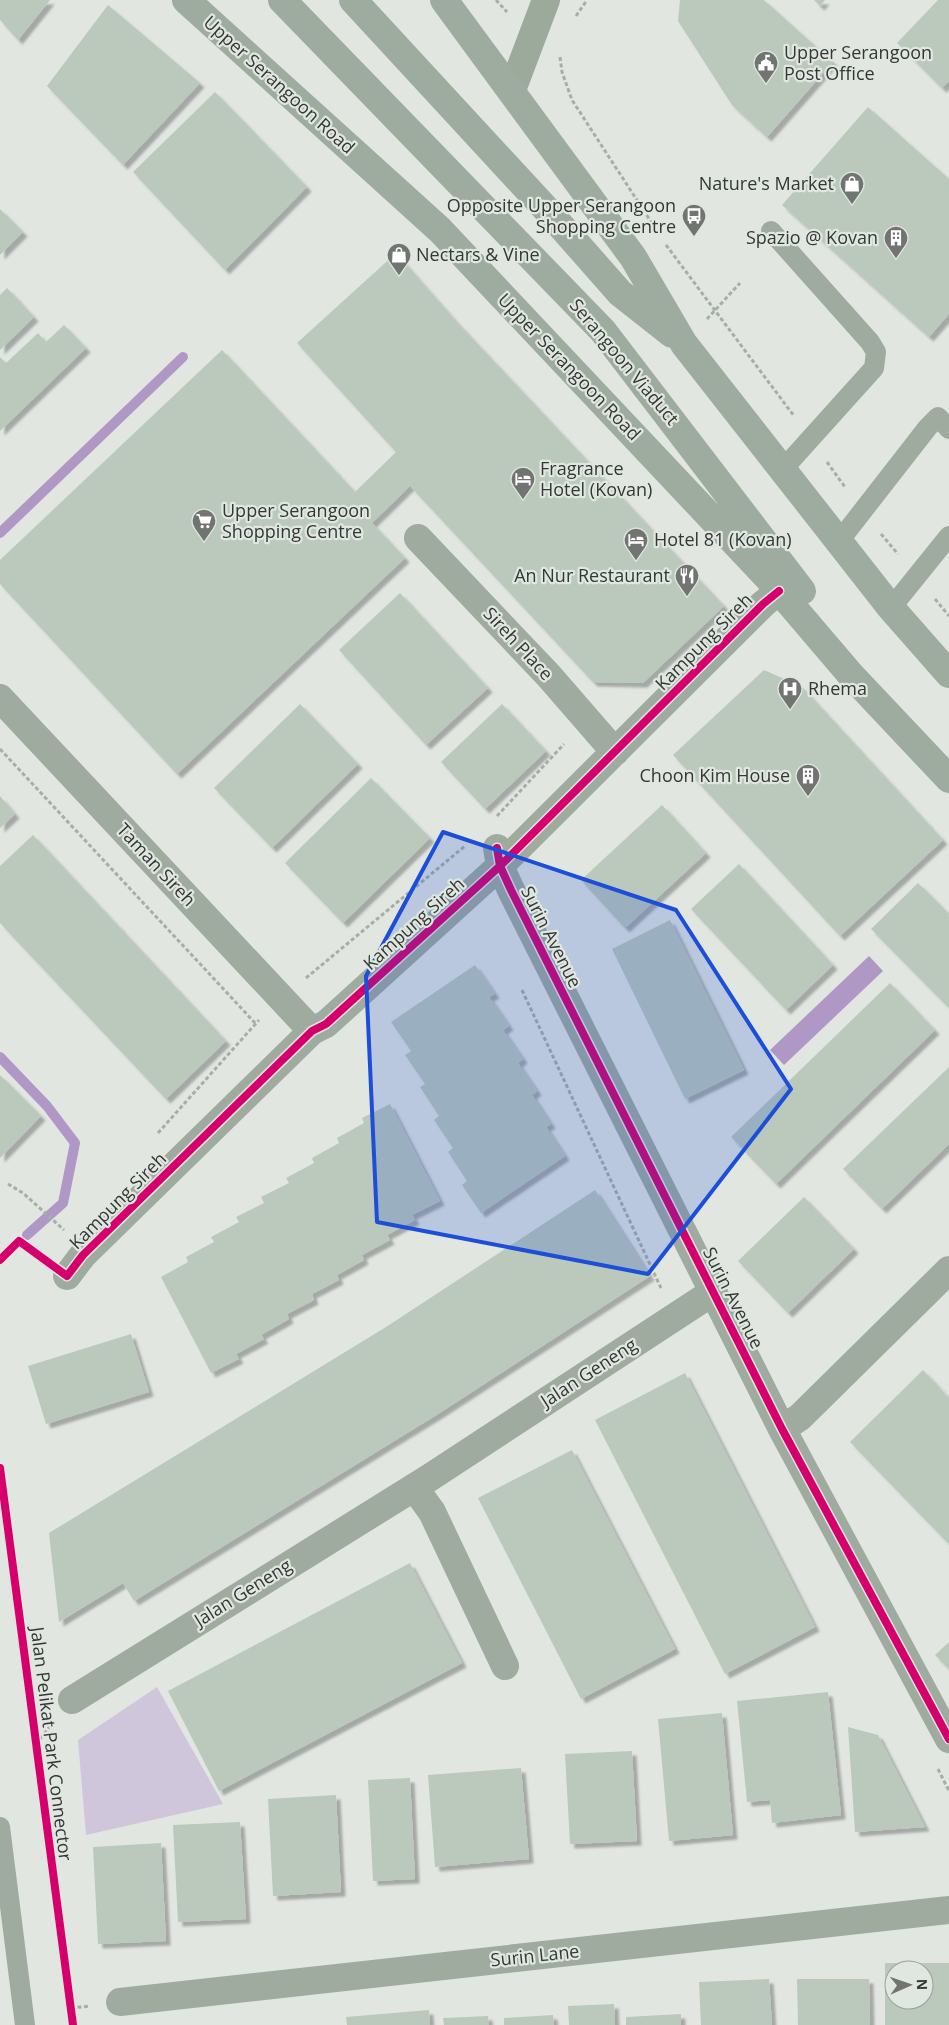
<svg xmlns="http://www.w3.org/2000/svg" width="949" height="2025" font-family="'Open Sans',sans-serif">
<style>
.green{fill:#cfc6dc}
.water{fill:#af98c6}
.lines{fill:none;stroke-linecap:round;stroke-linejoin:round}
.stream{stroke:#af98c6;stroke-width:10}
.building{fill:#bac9bc;fill-rule:evenodd;filter:url(#shadow)}
.path{stroke:#a6afa6;stroke-width:3;stroke-dasharray:4 2.5;stroke-linecap:butt}
.lane{stroke:#9fab9f;stroke-width:20}
.street{stroke:#9fab9f;stroke-width:28}
.secondary{stroke:#9caa9c;stroke-width:28}
.primary{stroke:#9eac9f;stroke-width:28}
.cycleway-casing{stroke:#e0e7e0;stroke-width:11}
.cycleway{stroke:#d6006c;stroke-width:8}
.marked{fill:#1d4ed8;fill-opacity:0.2;stroke:#1d4ed8;stroke-width:4;stroke-linejoin:round}
.labels{text-anchor:middle;stroke-width:4.5;stroke-linejoin:round;paint-order:stroke}
.poi-label{font-size:18px;fill:#343734;stroke:#e0e7e0;text-anchor:start}
.street-label{font-size:18px;fill:#343734;stroke:#e0e7e0}
</style>
<defs>
<filter id="shadow"><feDropShadow dx="4.5" dy="4.5" stdDeviation="1" flood-color="#0004"/></filter>
</defs>
<rect width="100%" height="100%" fill="#e1e6e1"/>
<path class="green" d="M157,1687L223,1804L86,1835L78,1740Z"/>
<path class="water" d="M869,956L883,971L784,1065L770,1050Z"/>
<g class="lines">
<path class="stream" d="M0,533L183,357
M0,1057L47,1106L75,1143L63,1203L27,1235"/>
</g>
<path class="building" d="M0,0H50L18,40L0,20Z
M680,0H764L833,62L767,137L732,105L678,21Z
M814,0H825L820,6Z
M938,0H949V81L942,88L897,43Z
M108,5L200,83L123,165L47,86Z
M215,92L307,187L225,270L133,172Z
M868,107L949,179V314L929,337L782,205Z
M0,209L23,232L0,255Z
M396,253L454,319L724,606L643,683L593,682L410,486L372,523L405,558L177,774L0,584V560L222,350L355,492L396,452L297,343Z
M7,288L34,317L0,350V295Z
M64,325L86,348L0,431V357L6,363L38,333L46,342Z
M400,593L488,688L426,745L339,650Z
M764,670L802,687L943,840L840,936L673,755Z
M300,704L358,764L272,848L214,788Z
M502,704L546,751L485,809L441,762Z
M371,778L430,838L343,923L285,863Z
M0,796L15,814L0,828Z
M662,805L706,853L625,928L581,880Z
M33,835L226,1041L166,1099L0,923V866Z
M739,864L833,965L786,1010L691,909Z
M918,883L949,914V1008L871,929Z
M670,920L744,1070L685,1099L612,949Z
M475,965L495,994L489,997L509,1026L503,1030L523,1059L518,1063L537,1091L532,1095L551,1124L546,1127L565,1156L481,1213L462,1185L467,1181L448,1152L453,1148L434,1120L439,1116L420,1087L425,1084L405,1055L411,1051L391,1022Z
M890,983L935,1030L776,1184L731,1137Z
M949,1067V1144L882,1209L843,1169Z
M0,1075L41,1116L0,1158Z
M390,1104L440,1201L412,1215L415,1220L387,1235L390,1240L362,1255L364,1260L337,1275L339,1280L312,1294L314,1300L287,1314L289,1319L261,1335L264,1339L236,1354L239,1359L211,1373L161,1277L188,1262L186,1257L214,1242L211,1237L239,1222L236,1217L264,1203L261,1197L289,1183L286,1178L314,1163L312,1158L339,1143L337,1138L364,1123L362,1118Z
M595,1190L650,1276L438,1414L134,1601L123,1583L59,1622L49,1533L386,1327Z
M804,1197L854,1249L788,1313L738,1261Z
M131,1334L149,1392L46,1424L28,1366Z
M923,1370L949,1398V1544L850,1442Z
M685,1373L815,1627L725,1674L595,1420Z
M572,1450L675,1649L581,1699L478,1498Z
M410,1563L462,1663L219,1791L168,1691Z
M949,1642V1669L935,1655Z
M828,1692L841,1815L772,1823L770,1800L747,1802L737,1701Z
M722,1713L733,1835L669,1841L658,1719Z
M848,1727L878,1735L925,1827L855,1832Z
M632,1751L637,1841L570,1844L565,1754Z
M521,1768L529,1859L435,1867L428,1775Z
M410,1778L415,1879L373,1881L368,1780Z
M336,1795L341,1892L273,1896L268,1799Z
M240,1822L246,1919L178,1922L173,1825Z
M161,1843L166,1941L98,1944L93,1847Z
M885,1963H949V2025H885ZM894,1970H924V2000H894Z
M769,1979L772,2025H701L699,1982Z
M797,1979H869L870,2025H798Z
M614,2004L615,2025H569L568,2006Z
M429,2010L430,2025H347L346,2017Z
M681,2014V2025H626V2017Z
M553,2015L554,2025H504V2018Z
M488,2016L489,2025H444L443,2018Z"/>
<g class="lines">
<path class="path" d="M496,0L507,12
M576,16L587,0
M560,57L562,72L572,100L657,231
M666,245L794,416
M707,319L740,283
M827,462L845,487
M881,534L898,554
M935,599L949,616
M0,749L256,1024
M497,816L564,744
M306,978L465,846
M522,990L661,1288
M158,1133L259,1020
M8,1184L23,1193L64,1230
M36,1744L51,1725
M938,1769L949,1791
M71,2008L90,2006"/>
<path class="lane" d="M771,231L870,342L876,352L874,368L784,468
M840,540L928,427L938,417L949,429
M891,608L949,536
M0,1827L25,2025"/>
<path class="street" d="M418,538L549,676L615,752
M0,698L312,1031
M497,848L500,866L511,890L782,1429L949,1739
M67,1276L83,1255L312,1031L326,1024L500,866L763,604L779,591
M782,1429L800,1417L949,1270
M414,1487L432,1512L505,1666
M72,1700L426,1480L713,1292
M120,2002L949,1910"/>
<path class="secondary" d="M512,90L546,0"/>
<path class="primary" d="M186,0L440,230L769,579L850,674L949,779
M282,0L603,331L802,591
M353,0L546,209L620,293L672,334
M444,0L633,257L684,344L891,608L949,674"/>
<defs>
<path id="cycleway" d="M497,848L500,866L511,890L782,1429L949,1739
M0,1260L19,1241L67,1276L83,1255L312,1031L326,1024L500,866L763,604L779,591
M0,1468L73,2025"/>
</defs>
<use href="#cycleway" class="cycleway-casing"/>
<use href="#cycleway" class="cycleway"/>
</g>
<path class="marked" d="M443,832L676,910L791,1089L648,1274L377,1222L366,976Z"/>
<defs>
<symbol id="civic-pin" viewBox="-11 -11 22 30"><path d="M0 17L-7.5 6A9.5 9.5 0 1 1 7.5 6Z" fill="#717471" stroke="#e0e7e0"/><path d="M-.6-6.5H3V-4.5H.6V-3L4-1V1h2V6H-6V1h2V-1L-.6-3ZM-1.2 2.5V6h2.4V2.5Z" fill="#fff"/></symbol>
<symbol id="shop-pin" viewBox="-11 -11 22 30"><path d="M0 17L-7.5 6A9.5 9.5 0 1 1 7.5 6Z" fill="#717471" stroke="#e0e7e0"/><path d="M-5-2.5h2.3a2.7 3.5 0 0 1 5.4 0H5L5.5 6h-11ZM-1.5-2.5h3a1.5 2.3 0 0 0-3 0Z" fill="#fff"/></symbol>
<symbol id="bus-pin" viewBox="-11 -11 22 30"><path d="M0 17L-7.5 6A9.5 9.5 0 1 1 7.5 6Z" fill="#717471" stroke="#e0e7e0"/><path d="M-5-6H5V4H4V6H2V4H-2V6H-4V4H-5ZM-3.5-4V0h7V-4ZM-3.5 1.2v1.5H-2V1.2ZM2 1.2v1.5H3.5V1.2Z" fill="#fff"/></symbol>
<symbol id="building-pin" viewBox="-11 -11 22 30"><path d="M0 17L-7.5 6A9.5 9.5 0 1 1 7.5 6Z" fill="#717471" stroke="#e0e7e0"/><path d="M-4-6H4V6H1V3H-1V6H-4ZM-2.5-4.3h1.7v1.8h-1.7ZM.8-4.3h1.7v1.8H.8ZM-2.5-1h1.7V.8h-1.7ZM.8-1h1.7V.8H.8Z" fill="#fff"/></symbol>
<symbol id="hotel-pin" viewBox="-11 -11 22 30"><path d="M0 17L-7.5 6A9.5 9.5 0 1 1 7.5 6Z" fill="#717471" stroke="#e0e7e0"/><path d="M-6-4.5h1.5V1H6V5H4.5V3h-9V5H-6ZM-4 0a1.8 1.8 0 1 1 3.6 0ZM.5 0V-2.5h3Q6-2.5 6 0Z" fill="#fff"/></symbol>
<symbol id="supermarket-pin" viewBox="-11 -11 22 30"><path d="M0 17L-7.5 6A9.5 9.5 0 1 1 7.5 6Z" fill="#717471" stroke="#e0e7e0"/><path d="M-6-5.5h2.5l.6 2H6L4.5 2H-2.5L-4.4-4H-6ZM-1.5 3.2a1.3 1.3 0 1 0 .1 0ZM3 3.2a1.3 1.3 0 1 0 .1 0Z" fill="#fff"/></symbol>
<symbol id="restaurant-pin" viewBox="-11 -11 22 30"><path d="M0 17L-7.5 6A9.5 9.5 0 1 1 7.5 6Z" fill="#717471" stroke="#e0e7e0"/><path d="M-5-6h1v4h1v-4h1v4h1v-4h1v5L-1.5 .5V6h-2V.5L-5-1ZM5-6V6H3V1.5H1.5Q1.5-4 5-6Z" fill="#fff"/></symbol>
<symbol id="hospital-pin" viewBox="-11 -11 22 30"><path d="M0 17L-7.5 6A9.5 9.5 0 1 1 7.5 6Z" fill="#717471" stroke="#e0e7e0"/><path d="M-5-5h3v3.5h4V-5h3V5h-3V1.5h-4V5h-3Z" fill="#fff"/></symbol>
</defs>
<g fill-rule="evenodd">
<use href="#civic-pin" x="752" y="49" width="28" height="38"/>
<use href="#shop-pin" x="838" y="170" width="28" height="38"/>
<use href="#bus-pin" x="680" y="202" width="28" height="38"/>
<use href="#building-pin" x="882" y="224" width="28" height="38"/>
<use href="#shop-pin" x="385" y="241" width="28" height="38"/>
<use href="#hotel-pin" x="509" y="465" width="28" height="38"/>
<use href="#supermarket-pin" x="190" y="507" width="28" height="38"/>
<use href="#hotel-pin" x="622" y="526" width="28" height="38"/>
<use href="#restaurant-pin" x="673" y="562" width="28" height="38"/>
<use href="#hospital-pin" x="776" y="675" width="28" height="38"/>
<use href="#building-pin" x="794" y="762" width="28" height="38"/>
</g>
<g class="labels">
<g class="poi-label">
<text x="784" y="59">Upper Serangoon<tspan x="784" dy="21">Post Office</tspan></text>
<text x="834" y="190" text-anchor="end">Nature's Market</text>
<text x="676" y="212" text-anchor="end">Opposite Upper Serangoon<tspan x="676" dy="21">Shopping Centre</tspan></text>
<text x="878" y="244" text-anchor="end">Spazio @ Kovan</text>
<text x="416" y="261">Nectars &amp; Vine</text>
<text x="540" y="475">Fragrance<tspan x="540" dy="21">Hotel (Kovan)</tspan></text>
<text x="222" y="517">Upper Serangoon<tspan x="222" dy="21">Shopping Centre</tspan></text>
<text x="654" y="546">Hotel 81 (Kovan)</text>
<text x="670" y="582" text-anchor="end">An Nur Restaurant</text>
<text x="808" y="695">Rhema</text>
<text x="790" y="782" text-anchor="end">Choon Kim House</text>
</g>
<g class="street-label">
<text transform="translate(279 85) rotate(42)" y="6">Upper Serangoon Road</text>
<text transform="translate(624 362) rotate(50)" y="6">Serangoon Viaduct</text>
<text transform="translate(569 367) rotate(46)" y="6">Upper Serangoon Road</text>
<text transform="translate(704 642) rotate(-45)" y="6">Kampung Sireh</text>
<text transform="translate(518 644) rotate(47)" y="6">Sireh Place</text>
<text transform="translate(156 865) rotate(47)" y="6">Taman Sireh</text>
<text transform="translate(414 924) rotate(-42)" y="6">Kampung Sireh</text>
<text transform="translate(551 937) rotate(63)" y="6">Surin Avenue</text>
<text transform="translate(118 1201) rotate(-45)" y="6">Kampung Sireh</text>
<text transform="translate(733 1298) rotate(63)" y="6">Surin Avenue</text>
<text transform="translate(589 1373) rotate(-33)" y="6">Jalan Geneng</text>
<text transform="translate(243 1593) rotate(-32)" y="6">Jalan Geneng</text>
<text transform="translate(51 1744) rotate(83)" y="6">Jalan Pelikat Park Connector</text>
<text transform="translate(535 1956) rotate(-6)" y="6">Surin Lane</text>
</g>
</g>
<g transform="translate(909 1985) rotate(88)"><circle r="24" fill="#e0e7e0" stroke="#9ba19b"/>
<path d="M0-4L9 19L0 12L-9 19Z" fill="#717471"/>
<text y="-8" font-size="14" font-weight="bold" text-anchor="middle" fill="#343734">N</text>
</g>
</svg>
